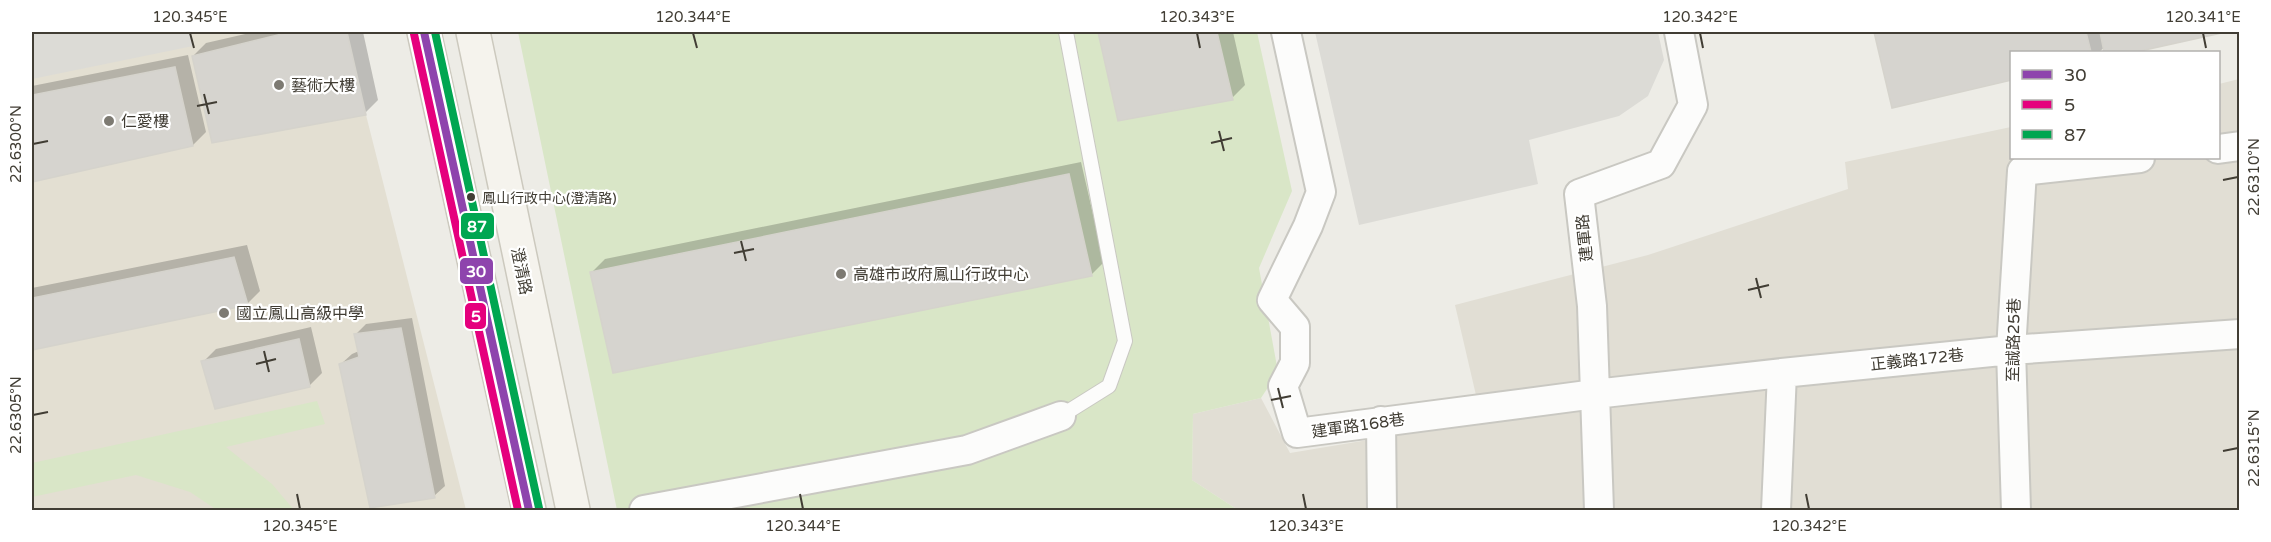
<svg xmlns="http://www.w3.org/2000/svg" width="2271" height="542" font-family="'Varela Round','Noto Sans TC',sans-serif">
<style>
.residential{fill:#e1ded4}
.education{fill:#e3dfd2}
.green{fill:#d9e6c7}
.parking{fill:#dcdbd6}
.shadow{fill:#0003}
.building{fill:#d6d4cf;stroke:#d5d3cc;stroke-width:1.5}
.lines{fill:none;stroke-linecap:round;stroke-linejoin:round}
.lane-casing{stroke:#c9c8c2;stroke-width:16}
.street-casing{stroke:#c9c8c2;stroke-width:32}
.secondary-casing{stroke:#ccc9be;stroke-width:36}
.lane{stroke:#fcfcfb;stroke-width:14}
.street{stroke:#fcfcfb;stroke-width:28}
.secondary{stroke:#f5f3ed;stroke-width:33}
.bus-1-casing{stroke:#fff;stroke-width:12}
.bus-2-casing{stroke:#fff;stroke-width:12}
.bus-3-casing{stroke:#fff;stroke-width:12}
.bus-1{stroke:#8e44ad;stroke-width:8}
.bus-2{stroke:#e5007d;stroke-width:8}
.bus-3{stroke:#00a651;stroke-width:8}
.ticks{fill:none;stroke:#413d34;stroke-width:2}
.poi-dot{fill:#7d7a72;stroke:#fff;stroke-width:2}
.bus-dot{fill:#413d34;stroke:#fff;stroke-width:2}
.labels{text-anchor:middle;stroke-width:4.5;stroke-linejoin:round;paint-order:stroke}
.bus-label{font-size:14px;fill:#413d34;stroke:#fff;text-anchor:start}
.poi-label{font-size:16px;fill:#413d34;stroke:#fff;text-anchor:start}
.street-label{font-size:16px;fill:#413d34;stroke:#fff}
.line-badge{stroke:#fff;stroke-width:2}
.badge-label{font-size:16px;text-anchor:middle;font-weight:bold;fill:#fff}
.neatline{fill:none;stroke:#413d34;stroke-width:2}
.ticks-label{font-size:15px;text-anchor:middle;fill:#413d34}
</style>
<rect width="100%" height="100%" fill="#edece6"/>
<path class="residential" d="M2239,79V510H1238L1192,480L1193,414L1261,398L1290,453L1482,421L1455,305L1648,255L1848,189L1845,162L2011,127L2012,158H2218L2219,84Z"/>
<path class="education" d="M32,32H347L366,115L466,510H32Z"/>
<path class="green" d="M518,32H1257L1292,191L1259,268L1278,372L1261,398L1193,414L1192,480L1238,510H617Z
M317,401L325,424L226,447L272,484L294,510H217L190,492L136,475L32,497V463Z"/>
<path class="parking" d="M32,32H191L193,46L32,79Z
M1315,32H1658L1664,60L1648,96L1619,116L1529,140L1538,184L1359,225Z"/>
<path class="shadow" d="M254,32H363L378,100L365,113L193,56L206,43Z
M1100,32H1233L1245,85L1232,98L1119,119Z
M1876,32H2219L2130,52H2106L2105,47L2099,52H2012L1894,106Z
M188,55L206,132L193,145L32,181V86Z
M1081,162L1104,262L1091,275L592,272L605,259Z
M247,245L260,291L247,304L32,349V288Z
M412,318L445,486L434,496L341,364L352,354L359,351L356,334L366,324Z
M311,327L322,373L309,386L203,362L216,349Z
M440,508V510H425Z"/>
<path class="building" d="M290,32H347L366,115L212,143L192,56Z
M1098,32H1217L1233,100L1118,121Z
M1874,32H2086L2091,52H2012V80L1892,108Z
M2100,32H2226L2136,52H2104Z
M175,67L193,146L32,182V95Z
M1069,174L1092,276L613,373L590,272Z
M234,257L248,305L32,350V298Z
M401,328L435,498L370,508L339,364L359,357L354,334Z
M299,339L310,387L215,409L201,361Z"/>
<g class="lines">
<defs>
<path id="lane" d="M1061,416L1109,386L1125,341L1066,32"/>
<path id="street" d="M1286,32L1321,192L1308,226L1272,300L1295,327V363L1283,386L1297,433L1595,394L1782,373L2011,350L2240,334
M2218,149L2240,146
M1381,421L1382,510
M644,510L967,450L1061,416
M1599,510L1592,306L1579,194L1661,164L1693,105L1679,32
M1776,510L1782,373
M2016,510L2011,350L2022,171L2140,158"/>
<path id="secondary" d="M424,32L529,510
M473,32L573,510"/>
</defs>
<use href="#lane" class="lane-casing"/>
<use href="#street" class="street-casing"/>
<use href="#secondary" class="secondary-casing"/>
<use href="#lane" class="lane"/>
<use href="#street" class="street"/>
<use href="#secondary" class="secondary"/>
<defs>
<path id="bus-1" d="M424,32L529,510"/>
<path id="bus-2" d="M414,34L518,510"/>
<path id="bus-3" d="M435,32L539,508"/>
</defs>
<use href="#bus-1" class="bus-1-casing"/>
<use href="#bus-2" class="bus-2-casing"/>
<use href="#bus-3" class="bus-3-casing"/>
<use href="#bus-1" class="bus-1"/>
<use href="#bus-2" class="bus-2"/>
<use href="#bus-3" class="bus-3"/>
</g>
<path class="ticks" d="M190,33L194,48M693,33L697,48M1197,33L1200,48M1700,33L1703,48M2203,33L2206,48M204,94L209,114M197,106L217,102M1219,131L1224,151M1211,143L1232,138M33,144L48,141M2223,180L2238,177M741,241L746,261M734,253L754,249M1756,278L1761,298M1748,290L1769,285M264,351L269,372M256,364L276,359M1278,388L1283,408M1271,400L1291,396M33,415L48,412M2223,451L2238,448M297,494L300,509M800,494L803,509M1303,494L1306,509M1806,494L1809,509"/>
<g class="poi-dot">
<circle cx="279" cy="85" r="6"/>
<circle cx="109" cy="121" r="6"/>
<circle cx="841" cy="274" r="6"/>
<circle cx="224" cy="313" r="6"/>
</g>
<circle class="bus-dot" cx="471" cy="197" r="5"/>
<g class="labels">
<g class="bus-label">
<text x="482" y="203">鳳山行政中心(澄清路)</text>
</g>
<g class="poi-label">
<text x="291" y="91">藝術大樓</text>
<text x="121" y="127">仁愛樓</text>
<text x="853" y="280">高雄市政府鳳山行政中心</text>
<text x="236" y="319">國立鳳山高級中學</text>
</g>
<g class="street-label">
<text transform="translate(1584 238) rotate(-96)" y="6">建軍路</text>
<text transform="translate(522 271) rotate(78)" y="6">澄清路</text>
<text transform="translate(2013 340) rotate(-89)" y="6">至誠路25巷</text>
<text transform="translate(1917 359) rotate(-6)" y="6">正義路172巷</text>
<text transform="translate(1358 425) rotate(-8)" y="6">建軍路168巷</text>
</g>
</g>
<g class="line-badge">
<rect x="460" y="212" width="35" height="28" rx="6" fill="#00a651"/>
<rect x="459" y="257" width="35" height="28" rx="6" fill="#8e44ad"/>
<rect x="464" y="302" width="23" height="28" rx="6" fill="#e5007d"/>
</g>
<g class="badge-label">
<text x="477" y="232">87</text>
<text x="476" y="277">30</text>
<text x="476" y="322">5</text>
</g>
<rect width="2271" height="542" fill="none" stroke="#ffffff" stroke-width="66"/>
<rect x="2010" y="51" width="210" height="108" fill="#ffffff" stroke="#b3b1ae" stroke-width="1.5"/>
<rect x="2022" y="70" width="30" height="9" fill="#8e44ad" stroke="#b3b1ae" stroke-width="1.5"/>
<text x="2064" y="81" font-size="18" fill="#413d34">30</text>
<rect x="2022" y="100" width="30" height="9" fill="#e5007d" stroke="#b3b1ae" stroke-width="1.5"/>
<text x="2064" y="111" font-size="18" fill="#413d34">5</text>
<rect x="2022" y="130" width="30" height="9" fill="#00a651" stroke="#b3b1ae" stroke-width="1.5"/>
<text x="2064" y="141" font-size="18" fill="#413d34">87</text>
<rect x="33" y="33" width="2205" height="476" class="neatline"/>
<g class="ticks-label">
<text x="190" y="22">120.345°E</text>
<text x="693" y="22">120.344°E</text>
<text x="1197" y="22">120.343°E</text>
<text x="1700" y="22">120.342°E</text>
<text x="2203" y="22">120.341°E</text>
<text transform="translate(16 144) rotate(-90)" y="5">22.6300°N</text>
<text transform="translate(2254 177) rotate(-90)" y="5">22.6310°N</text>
<text transform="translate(16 415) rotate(-90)" y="5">22.6305°N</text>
<text transform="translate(2254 448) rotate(-90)" y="5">22.6315°N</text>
<text x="300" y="531">120.345°E</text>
<text x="803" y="531">120.344°E</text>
<text x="1306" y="531">120.343°E</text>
<text x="1809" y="531">120.342°E</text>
</g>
</svg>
